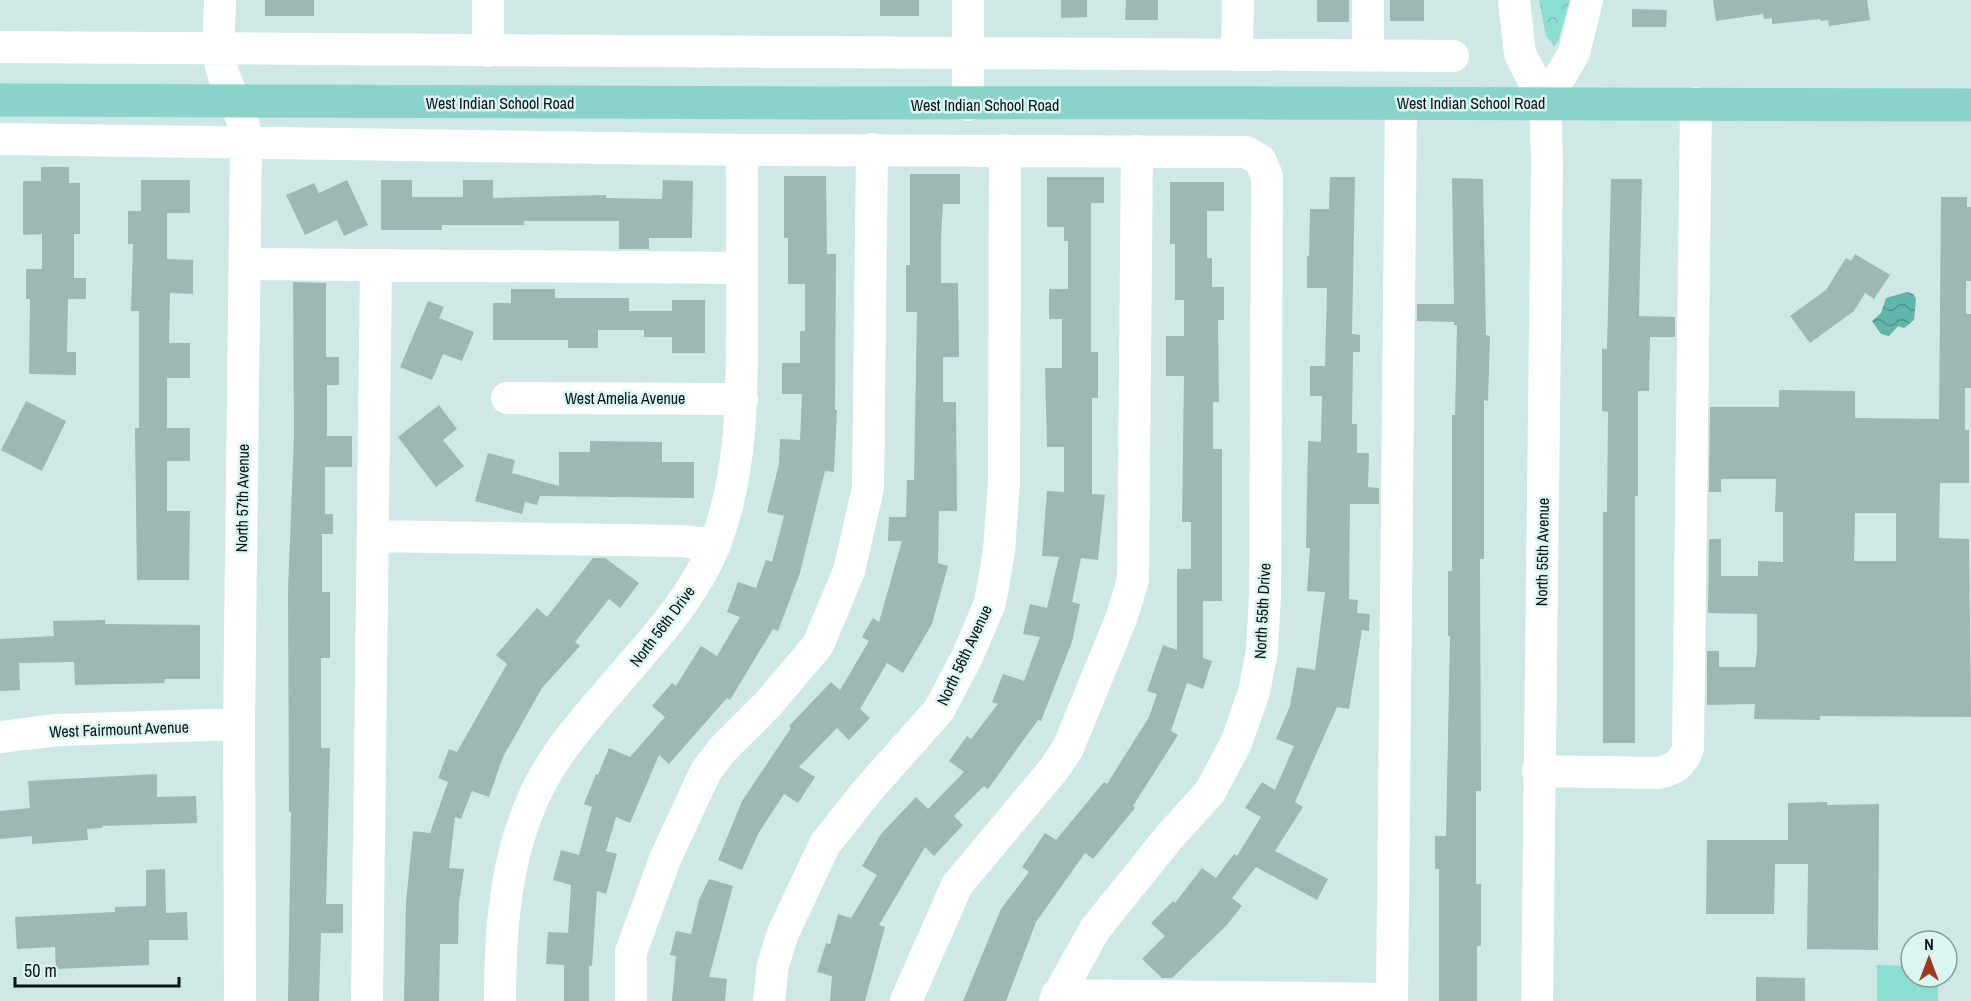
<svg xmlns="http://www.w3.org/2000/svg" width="1971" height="1001" font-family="'Archivo Narrow',sans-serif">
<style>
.grass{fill:#8bded2}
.park{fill:url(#park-crowns)}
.water{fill:url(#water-waves)}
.building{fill:#9db8b3;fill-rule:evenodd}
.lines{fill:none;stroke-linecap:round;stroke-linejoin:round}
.minor{stroke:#fff;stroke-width:32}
.major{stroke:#89d3ca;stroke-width:33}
.labels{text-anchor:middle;stroke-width:5;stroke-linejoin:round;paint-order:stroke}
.street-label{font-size:16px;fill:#0a1413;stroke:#dbf6f2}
</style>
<defs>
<pattern id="park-crowns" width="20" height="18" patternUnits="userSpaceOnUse" patternTransform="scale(1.5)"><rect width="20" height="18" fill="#8bded2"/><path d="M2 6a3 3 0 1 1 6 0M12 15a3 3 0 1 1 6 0" fill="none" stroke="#77beb3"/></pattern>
<pattern id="water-waves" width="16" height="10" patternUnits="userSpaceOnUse" patternTransform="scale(1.5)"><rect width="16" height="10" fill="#61b6ab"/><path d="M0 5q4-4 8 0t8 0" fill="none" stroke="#4e938a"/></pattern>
</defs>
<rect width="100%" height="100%" fill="#cee9e5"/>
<path class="grass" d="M1877,965L1911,966V977H1938V1001H1877Z"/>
<path class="park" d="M1539,0H1570L1558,42L1554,46L1546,36Z"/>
<path class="water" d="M1907,292L1913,294L1916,299L1914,320L1904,328L1898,326L1889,336L1881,334L1872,321L1881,313L1886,298Z"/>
<path class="building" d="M265,0H314V16H265Z
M880,0H919V16H880Z
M1061,0H1087V17L1061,18Z
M1126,0H1158V20H1125Z
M1317,0H1349V22H1317Z
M1390,0H1424V21H1390Z
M1713,0H1867L1870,20L1829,26L1828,20L1821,21L1820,19L1772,24V18L1764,19L1763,14L1716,21Z
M1632,9L1667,10L1666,27H1632Z
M41,167H69V183H80V234H74V278H86V299H68L67,352H76V375L29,374L30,299H26V269H42V234L23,235V181H41Z
M910,174H960V204H943L941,237V283H958L959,357H943V402H956L957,511H939L938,563L948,566L932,624L903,673L887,663L860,709L870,718L849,740L837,728L799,767L815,777L798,803L784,794L758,834L742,870L718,860L742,801L791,728L789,726L831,682L840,690L869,641L862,637L873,618L879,622L902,541H888L889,517H906L907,480H914L917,312H906V265H910Z
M784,176H826L827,254H836L835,410H837L834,472L825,471L800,573L778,631L773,629L730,700L727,698L669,764L659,755L630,823L616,817L606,851L617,854L606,894L597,891L592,966H589V1001H564V965L546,964L548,932L568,933L571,885L553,880L561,850L579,855L592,807L584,804L596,774L598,775L609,748L630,757L665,717L652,706L672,683L676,686L701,646L717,656L740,617L727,612L738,582L756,588L766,560L772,562L784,516L767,512L779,464L780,439L800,440L802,394H782V363H800V331H805V284H788V238H784Z
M1047,177H1104V203H1091V352H1098V398H1092V494L1105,495L1098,560L1081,558L1072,602L1080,604L1072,642L1041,721L1038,720L988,789L984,786L954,816L963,825L934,856L925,847L879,925L885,927L865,1001H830L832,976L817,972L826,943L830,944L838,914L851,918L877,875L862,866L881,834L916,797L928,809L964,772L949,761L967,736L971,739L998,704L992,702L1003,674L1024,681L1040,637L1023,634L1030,604L1047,608L1059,557L1042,556L1047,491L1064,492V447H1047L1045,368H1062V319H1049V289H1068V241H1064V227H1047Z
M1330,177H1355L1352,334L1360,335V352H1353L1352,424H1357V453H1369L1368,487L1379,488V504H1350L1349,599L1358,600L1357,613L1370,614L1369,631L1362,630L1349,709L1337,707L1295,802L1303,807L1275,851L1328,879L1317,900L1256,867L1232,898L1242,906L1226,926L1172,978H1162L1142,959L1165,936L1151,923L1173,901L1175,903L1202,868L1216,878L1234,854L1237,856L1261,817L1245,808L1262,782L1275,790L1294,746L1276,739L1290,706L1297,667L1315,670L1325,592L1307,591L1310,548H1306L1308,441L1321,442L1322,396H1310V366H1325L1327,288H1307V256H1309L1310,209H1329Z
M1452,178L1483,179L1486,335L1490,336L1488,401L1484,400V559H1480L1481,791H1476V884H1481V946H1477V1001H1439V869H1435V836H1446L1450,636H1448V571H1452V415H1455L1457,325H1454V322L1417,321V304H1454Z
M1611,179H1642L1639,316L1675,317V337H1650L1649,391H1638V496H1635V743H1603V512H1607L1608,412L1602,411V349H1607Z
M141,180H190V213H167V259L193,260V294L170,293L169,343H190V378H167V428H190V461H167V511H190L189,580H137L135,428H139V311H131L133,244H128V211H141Z
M347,180L368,225L344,236L337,220L305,235L286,195L314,183L319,193Z
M381,180H412V197H463V180H493V198L606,195V198L662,199L663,180L693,181L692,238H649V249H619V221H524V225H442V230H381Z
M1170,182H1224V211H1207V258H1212V287H1224V320H1218L1219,402H1213V449H1222V601H1203V658L1212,661L1203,689L1187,683L1171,731L1178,735L1133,806L1135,808L1093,859L1085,853L1036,922L1006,1001H963L1001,909L1029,872L1022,867L1045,833L1056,840L1104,782L1107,784L1149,717L1157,694L1147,691L1163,645L1177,650V569H1191V522H1182L1184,376H1166V336H1184V300H1175V244H1170Z
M1941,197H1967V207H1971V281H1966V314H1971V388H1965V430H1969V483H1940L1939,538L1969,539L1971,717L1820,716V720L1754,719L1755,704L1707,705V651H1719V667H1755L1757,652V614L1708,613L1709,539H1721V576H1758V561L1783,562V512H1775L1776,479H1721V492H1709L1710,407H1779V390L1855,391V418L1939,419ZM1855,513H1896V561H1854Z
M1855,254L1890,275L1874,299L1865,293L1854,311L1810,343L1790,316L1826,290L1846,258L1851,261Z
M293,282L326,283V357H339V385H327V436H352V467H325V514H333V534H322V592H330V658H321V748H330L326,904H343V933H321L319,1001H288L291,812H289L288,592L294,436Z
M511,289H555V298H629V311H672V300H705V353H672V337H644V330H598V348H568V340H493V303H511Z
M428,301L444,307L439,318L474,332L462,361L443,354L432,380L400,367Z
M26,401L66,421L42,471L1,450Z
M439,405L457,429L443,440L464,466L436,487L398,437Z
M590,441L662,442V462H694V498L540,496L537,505L525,502L522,514L475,501L488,453L515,460L512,473L559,486V452H590Z
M593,558H605L639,583L620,608L609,599L575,642L580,646L542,688L503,757L489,797L472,791L461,819L455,817L449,868L464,869L459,903L458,944H440L439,1001H404L406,902L413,831L430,833L448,782L438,778L449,749L457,752L507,664L496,655L537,608L547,617Z
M105,620V624L200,625V679H165L164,683L75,685L74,662L19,663L20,690L0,691V639L54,636L53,621Z
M157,774V797L196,796L197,823L102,826V828L87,829L88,840L32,844V836L0,839V811L30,808L28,781Z
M1827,802V805L1879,804L1878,950L1807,949L1808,864H1775L1774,914H1706L1707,840H1788V803Z
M165,869L166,913L187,912L188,940H149V965L56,969L55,947L17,949L15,917L115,912V907L146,906V870Z
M709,879L733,886L709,977L727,979L725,1001H672L676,956L670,955L676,931L691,934L699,900Z
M1756,977L1805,978V1001H1756Z"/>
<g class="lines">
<path class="minor" d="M220,0C220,21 216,46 221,66C227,91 246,117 246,141L239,724L240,1001
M488,0V51
M968,0V105
M1514,0L1520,54L1545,102L1547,161L1537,1001
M0,47L1453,56
M1237,55L1238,0
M1368,56V0
M1545,102L1574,53L1587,0
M0,139L742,150L1246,152L1260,160L1267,176L1265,595L1262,651L1254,692L1236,743L1210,792L1170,836L1095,929L1055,1001
M246,264L742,268
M507,398L742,399
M373,536L682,541L715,545
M0,737L57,730L239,724
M1538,771L1658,773C1675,769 1681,765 1688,749L1696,103
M1057,995L1392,999
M367,1001L376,266
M500,1001C500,925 506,845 544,777C562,745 587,717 611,689C649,644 693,600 715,544C743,472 742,392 742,316C742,260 742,205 742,150
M631,1001V952L665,859L706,771L722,750L769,703L818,645L849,571L868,488L872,149
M769,1001L773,965L783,933L825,844L867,791L939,710L967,657L990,603L999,551L1004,482L1005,150
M906,1001L957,885L1054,769L1068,748L1121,619L1133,580L1137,151
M1392,1001L1401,103"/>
<path class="major" d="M0,100C657,106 1314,100 1971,105"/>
</g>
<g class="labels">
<g class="street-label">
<text x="500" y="109">West Indian School Road</text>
<text x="1471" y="109">West Indian School Road</text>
<text x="985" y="111">West Indian School Road</text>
<text x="625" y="404">West Amelia Avenue</text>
<text transform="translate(242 498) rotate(-89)" y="6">North 57th Avenue</text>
<text transform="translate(1542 552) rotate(-89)" y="6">North 55th Avenue</text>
<text transform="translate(1262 611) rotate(-87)" y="6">North 55th Drive</text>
<text transform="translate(662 626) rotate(-53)" y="6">North 56th Drive</text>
<text transform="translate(964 655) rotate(-65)" y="6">North 56th Avenue</text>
<text transform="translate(119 729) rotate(-2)" y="6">West Fairmount Avenue</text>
</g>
</g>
<g transform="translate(1929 959)"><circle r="28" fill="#dbf6f2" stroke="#879c99" stroke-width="1.5"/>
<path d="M0-4.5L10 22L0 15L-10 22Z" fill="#a0371e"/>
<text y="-9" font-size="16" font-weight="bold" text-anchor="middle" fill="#0a1413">N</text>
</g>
<path d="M15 977v9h164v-9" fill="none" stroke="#0a1413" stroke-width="3"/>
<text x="24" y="977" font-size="18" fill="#0a1413" stroke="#dbf6f2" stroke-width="4.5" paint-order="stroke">50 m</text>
</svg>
